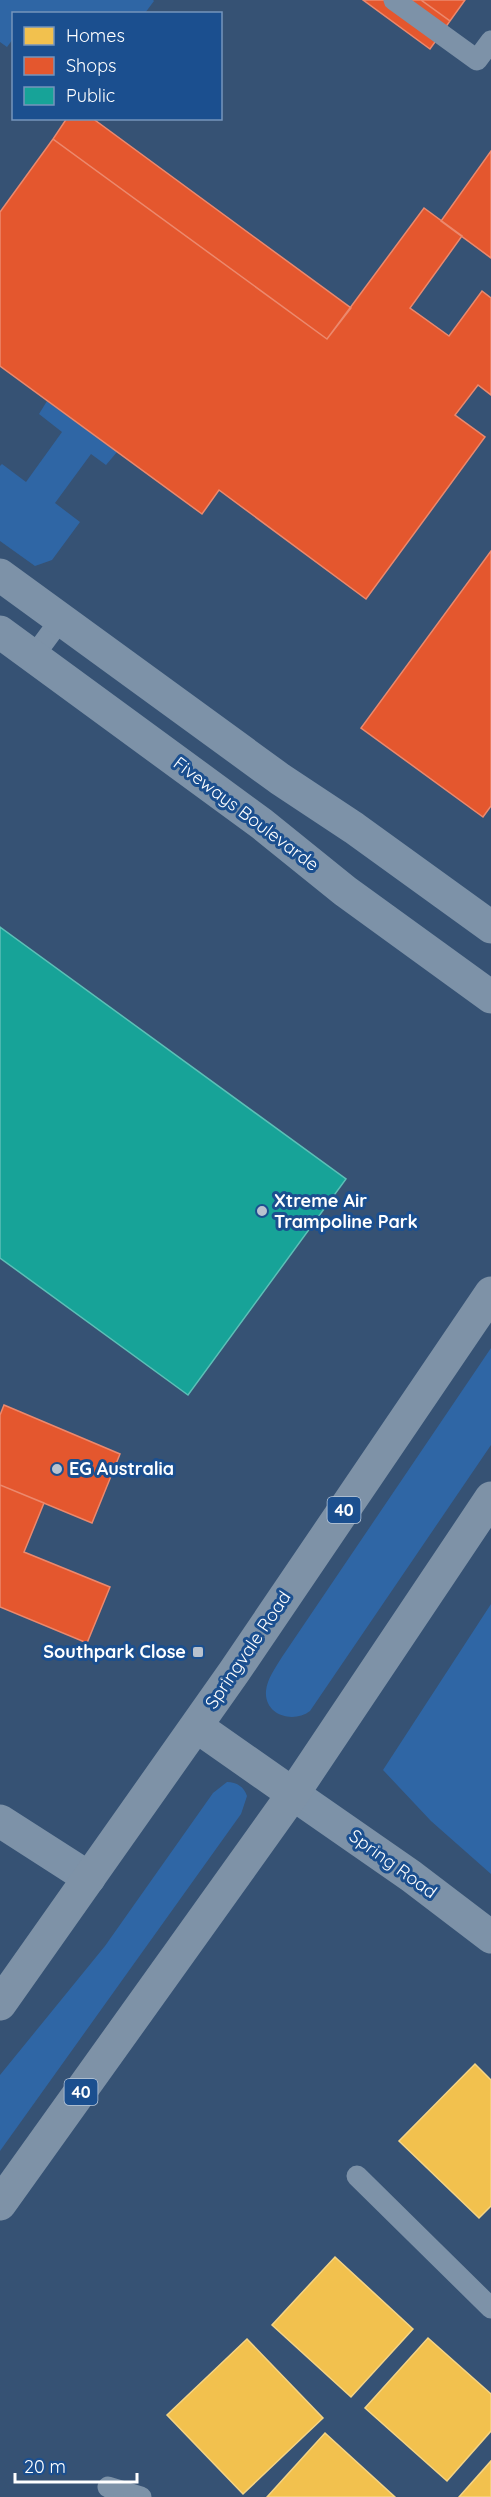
<svg xmlns="http://www.w3.org/2000/svg" width="491" height="2497" font-family="Quicksand,sans-serif">
<style>
.green{fill:#2f66a5}
.homes{fill:#f2c14e;stroke:#f6d483;stroke-width:1.5}
.shops{fill:#e4572e;stroke:#ec896d;stroke-width:1.5}
.public{fill:#17a398;stroke:#5dbfb7;stroke-width:1.5}
.lines{fill:none;stroke-linecap:round;stroke-linejoin:round}
.lane{stroke:#7d92a8;stroke-width:21}
.street{stroke:#7d92a8;stroke-width:33}
.highway{stroke:#7e92a7;stroke-width:33}
.poi-dot{fill:#b9c2ce;stroke:#1b4f8f;stroke-width:2}
.labels{text-anchor:middle;stroke-width:6;stroke-linejoin:round;paint-order:stroke}
.shield{fill:#1b4f8f;stroke:#bbcadd;stroke-width:1.5}
.shield-label{font-size:16px;font-weight:bold;fill:#fff}
.street-label{font-size:18px;fill:#fff;stroke:#1b4f8f}
.poi-label{font-size:18px;font-weight:bold;fill:#fff;stroke:#1b4f8f;text-anchor:start}
</style>
<rect width="100%" height="100%" fill="#365274"/>
<path class="green" d="M0,0H153L154,1L145,13L14,14L13,39L7,47L0,42Z
M47,401L117,452L106,465L91,454L55,503L80,522L52,560L35,566L0,541V466L2,464L26,482L62,432L39,414Z
M491,1348V1445L310,1711C293,1724 264,1715 266,1691C267,1679 276,1667 282,1657Z
M491,1604V1874L431,1821L383,1770Z
M227,1782C237,1782 244,1787 247,1796L241,1814L0,2151V2075L105,1946L213,1793Z"/>
<path class="homes" d="M475,2064L491,2080V2206L479,2218L399,2141Z
M335,2257L413,2329L351,2397L272,2325Z
M428,2338L491,2394V2431L447,2481L365,2408Z
M247,2339L323,2418L243,2494L167,2415Z
M325,2433L395,2497H267Z
M491,2461V2497H459Z"/>
<path class="shops" d="M363,0H421L450,21L430,49Z
M421,0H465L450,21Z
M67,118H92L351,308L327,339L53,139Z
M53,139L327,339L424,208L462,236L410,308L449,336L482,291L491,298V395L478,385L455,415L485,437L366,599L219,490L202,514L0,366V212Z
M491,151V258L441,221Z
M491,551V806L483,817L361,728Z
M4,1405L120,1454L92,1523L0,1485V1415Z
M0,1485L44,1503L24,1552L110,1587L87,1643L0,1607Z"/>
<path class="public" d="M0,927L346,1179L188,1395L0,1258Z"/>
<g class="lines">
<path class="lane" d="M394,0L477,60L491,41
M33,657L61,619
M357,2176L491,2308
M108,2487L141,2497"/>
<path class="street" d="M0,575L280,779L354,828L491,927
M0,632L262,824L345,891L491,997
M293,1794L411,1876L491,1937
M0,1821L89,1878"/>
<path class="highway" d="M196,1726L293,1794
M0,2004L234,1672L491,1293
M0,2204L293,1794L491,1498"/>
</g>
<g class="poi-dot">
<circle cx="262" cy="1211" r="6"/>
<circle cx="57" cy="1469" r="6"/>
<rect x="192" y="1646" width="12" height="12" rx="3"/>
</g>
<g class="labels">
<g class="shield">
<rect x="327.5" y="1497" width="33" height="26" rx="4.5"/>
<rect x="64.5" y="2079" width="33" height="26" rx="4.5"/>
</g>
<g class="shield-label">
<text x="344" y="1516">40</text>
<text x="81" y="2098">40</text>
</g>
<g class="street-label">
<text transform="translate(246 814) rotate(37)" y="6">Fiveways Boulevarde</text>
<text transform="translate(248 1650) rotate(-56)" y="6">Springvale Road</text>
<text transform="translate(393 1864) rotate(36)" y="6">Spring Road</text>
</g>
<g class="poi-label">
<text x="274" y="1207">Xtreme Air<tspan x="274" dy="21">Trampoline Park</tspan></text>
<text x="69" y="1475">EG Australia</text>
<text x="186" y="1658" text-anchor="end">Southpark Close</text>
</g>
</g>
<rect x="12" y="12" width="210" height="108" fill="#1b4f8f" stroke="#7695bc" stroke-width="1.5"/>
<rect x="24" y="27" width="30" height="18" fill="#f2c14e" stroke="#7695bc" stroke-width="1.5"/>
<text x="66" y="42" font-size="18" fill="#ffffff">Homes</text>
<rect x="24" y="57" width="30" height="18" fill="#e4572e" stroke="#7695bc" stroke-width="1.5"/>
<text x="66" y="72" font-size="18" fill="#ffffff">Shops</text>
<rect x="24" y="87" width="30" height="18" fill="#17a398" stroke="#7695bc" stroke-width="1.5"/>
<text x="66" y="102" font-size="18" fill="#ffffff">Public</text>
<path d="M15 2473v9h122v-9" fill="none" stroke="#ffffff" stroke-width="3"/>
<text x="24" y="2473" font-size="18" fill="#ffffff" stroke="#1b4f8f" stroke-width="4.5" paint-order="stroke">20 m</text>
</svg>
